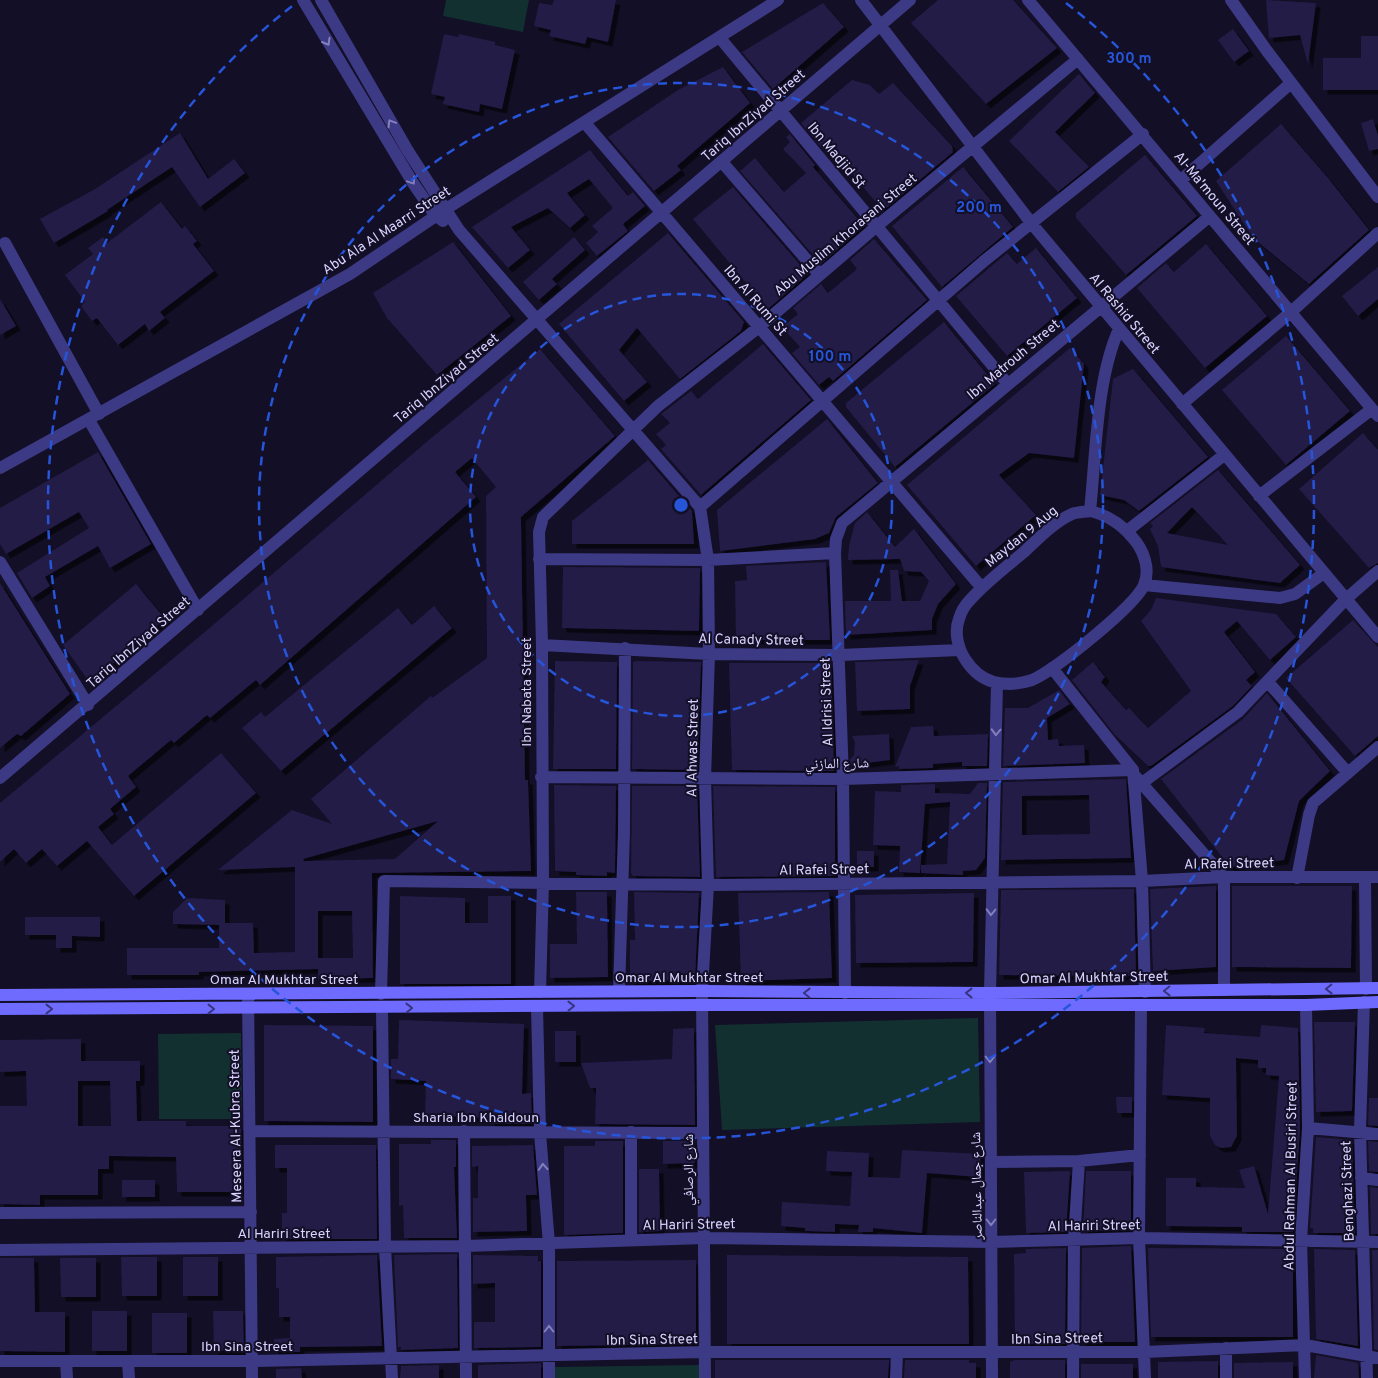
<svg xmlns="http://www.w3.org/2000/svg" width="1378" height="1378" font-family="Overpass,'Noto Naskh Arabic',sans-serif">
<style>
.green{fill:#12302f}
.building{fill:#241b47;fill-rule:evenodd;filter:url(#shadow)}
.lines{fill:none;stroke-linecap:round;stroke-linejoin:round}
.minor{stroke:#3d3a85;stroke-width:12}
.tertiary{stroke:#3d3a85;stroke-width:12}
.secondary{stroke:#6f6bff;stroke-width:12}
.oneway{stroke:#837fbc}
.oneway2{stroke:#38347d}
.ring{fill:none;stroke:#2655da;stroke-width:2.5;stroke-dasharray:9 6}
.labels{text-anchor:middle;stroke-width:4;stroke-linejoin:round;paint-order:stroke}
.street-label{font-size:14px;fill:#d9d4ff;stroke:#130f26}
.centre{fill:#2655da;stroke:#130f26;stroke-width:2.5}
.ring-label{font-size:15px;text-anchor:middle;font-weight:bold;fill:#2655da;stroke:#130f26;stroke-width:4;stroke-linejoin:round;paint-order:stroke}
</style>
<defs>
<filter id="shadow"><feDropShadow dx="4.5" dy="4.5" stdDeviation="0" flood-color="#0009"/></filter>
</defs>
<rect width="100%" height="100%" fill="#130f26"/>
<path class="green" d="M446,0H529L523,32L443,16Z
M978,1018L980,1122L722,1130L715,1025Z
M241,1033L242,1119H159L158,1034Z
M699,1365L700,1378H555L554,1367Z"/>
<path class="building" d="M554,0H616L608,42L587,37L585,44L549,36L551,30L534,26L539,3L552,5Z
M938,0H1013L1057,48L986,104L911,23Z
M1266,0L1316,3L1308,64L1300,35L1269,38Z
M823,3L844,27L773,89L742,52Z
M1233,29L1249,51L1234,62L1218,40Z
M444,34L458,37L459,34L495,42V45L515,50L502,109L480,104L479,112L443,104L445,97L431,94Z
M1361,36H1378V90H1323V58H1361Z
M723,67L750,103L677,166L681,170L654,191L608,137L678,90Z
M1079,74L1095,93L1055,132L1089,167L1058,192L1009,141Z
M852,80L870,85L879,94L893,83L952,146L953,152L883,211L832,149L827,154L801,123Z
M1373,119L1378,136V149L1369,151L1361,123Z
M1281,124L1328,178L1369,230L1309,284L1253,238L1216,181Z
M180,133L208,179L234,159L245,173L200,207L172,167L107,210L108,211L54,243L40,219L95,189Z
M790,134L815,165L813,167L864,226L821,264L740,171L755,158L784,192L806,173L783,149L790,142L786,137Z
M590,150L628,196L633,192L645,206L623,224L628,231L597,256L586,243L598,232L592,226L613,208L589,179L567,193L585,215L570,228L548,208L511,227L530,250L508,268L472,227Z
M1145,155L1197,216L1126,275L1076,218V213Z
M963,167L1013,227L942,287L892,226Z
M733,187L808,274L768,309L693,219Z
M161,202L182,229L185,226L197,241L193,244L214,271L160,312L165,318L149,331L145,324L118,345L97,318L92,321L81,306L85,302L65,275L93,254L88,248L103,237L107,243Z
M668,233L744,322L741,331L680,379L637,328L619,350L647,382L624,401L559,324Z
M574,237L585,250L552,279L557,284L539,300L523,282Z
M874,239L927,300L833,381L829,377L819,385L792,353L800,347L782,327L798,314L793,308L821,284L828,293L857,269L850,260Z
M453,242L511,316L437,375L387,318L373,293Z
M1206,244L1267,316L1205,368L1137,288L1166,263L1174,272Z
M1036,248L1077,298L1007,356L956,296L1007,253L1017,264Z
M1378,267V299L1358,316L1342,296Z
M0,299L16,326L0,335Z
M944,322L995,384L895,467L846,407V403Z
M1286,336L1350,411L1286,465L1222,390Z
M763,344L811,400L701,495L661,449L666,445L656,434L670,423L661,414L691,391L698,399Z
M1070,348L1084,364L1074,458L1029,453L999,475L1036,515L976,566L907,485Z
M540,349L615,436L521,517L525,780H528L531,871L372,873L373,978L318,979V969L199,972V975H127V948H219V925L173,924V912L187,898L225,900V923H253L254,953L295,952V867L218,870L292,810L332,824L311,799L431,696L432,698L487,658L486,496L496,487L472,458L455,472L476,497L260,685L256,680L210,718L207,715L174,743L171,740L128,776L136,787L110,809L114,814L98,827L112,845L221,753L256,793L134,896L87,841L57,866L42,849L26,863L14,849L0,862V803L206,631L430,439ZM438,821L395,859L304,861L303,859ZM318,911H352L353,958H318Z
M1133,369L1208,457L1139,511L1124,500L1100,495L1113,379Z
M827,419L878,483L836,517L829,533L815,539L720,551L717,510Z
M1363,433L1378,450V563L1369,568L1299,489Z
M98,452L151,544L110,568L98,546L45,577L50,586L32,598L17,573L89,528L79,512L6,554L0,544V508Z
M648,460L692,511L694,544H572V521Z
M1218,470L1300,565L1280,583L1161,567L1158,546L1150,529L1153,526L1150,523ZM1192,507L1228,545L1167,533Z
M867,512L895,547L914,529L956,584L938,604L932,619V630L846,635L845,601H891L890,570H898L902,601H920L929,581L921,572L904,571L900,559L848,560L849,546L855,523Z
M826,562L830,640H736L735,581L747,580L746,566Z
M563,567L700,568L699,631L562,628Z
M0,583L70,694L21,736L17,734L0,748Z
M136,584L165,619L90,683L63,645Z
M1156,598L1276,614L1296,637L1270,660L1237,621L1224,632L1255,672L1246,680L1252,686L1233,706L1151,766H1148L1115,735L1072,680L1093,662L1105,677L1101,682L1126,710L1129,708L1148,728L1191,691L1141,621L1151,610Z
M434,606L452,628L281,771L242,728L261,712L265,717L398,608L412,625Z
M1353,620L1378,647V736L1355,756L1286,678Z
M919,660L910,686V709L857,711L855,662Z
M555,661L617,662L616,769H553Z
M636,661L701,662L697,770L632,769L633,662Z
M729,663H831L834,771L732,770Z
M1059,690L1070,704L1047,718L1048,740L1058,739L1059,746L1084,745L1085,763L1003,766L1005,708H1028Z
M1267,693L1330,771L1299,801L1284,860L1230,867L1161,779L1243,719Z
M933,726L934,736L988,734L987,766H962V762L933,764V768L899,769V766L895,767L911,727Z
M889,734L890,760L851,765L850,759L854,755L855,742L852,736Z
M1126,779L1131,858L1001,860L1003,782ZM1089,795L1090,834L1022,835V796Z
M978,783H987L985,858L976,870L963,871V875L921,873V865L947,864L950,802L925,804L920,873L899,872L900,846L873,845L875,791L901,792V785L935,784V793L970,794Z
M554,785L616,786L615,873L607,872V876L576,875V872L555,871Z
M632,786H697L700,877L633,876L631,873Z
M713,786L835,787V876L716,877Z
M857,851H874V867H857Z
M1216,886V967L1153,971L1150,889Z
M1232,886H1352L1351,968L1232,967Z
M1134,889L1136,971L1133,972V976L999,975L1001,890Z
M576,892H607L608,977L550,978V944H577Z
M634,892L699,893L695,980L630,981V940H635Z
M829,892L832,978L741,981L738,893Z
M974,893L973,962L856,963L855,895Z
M400,896L465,898V923H488V896H511V984H400Z
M25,917H100V937L72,936V948H56V935H25Z
M399,1020L524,1024L522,1094L531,1093L532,1124H490V1118L425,1115L426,1081L391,1079V1059H398Z
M1314,1022H1355L1352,1111L1316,1112Z
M264,1025L373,1026V1122L264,1121Z
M1166,1025L1205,1028L1204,1033L1260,1037L1261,1025L1298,1028L1300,1128L1293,1232H1242V1227L1166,1226V1178H1196V1187L1245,1188L1239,1170L1254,1166L1268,1214L1279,1076L1266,1075V1068H1258V1060L1236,1058L1237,1136L1231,1147L1221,1148L1215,1145L1210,1136V1098L1162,1095Z
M694,1028L695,1125L595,1124L596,1088H590L581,1063L672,1059L673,1029Z
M555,1031H576V1062H555Z
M81,1039V1061H140V1081H136L137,1121H186V1126H241L242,1192H177L176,1157L109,1156V1169H98V1195H40V1205L0,1204V1106H27L26,1071L0,1072V1040ZM78,1081H110L111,1126H78Z
M1116,1097H1132V1113H1117Z
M1369,1098H1378V1126L1368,1125Z
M1316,1137L1352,1140L1355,1233H1313V1228H1310Z
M431,1140H456V1167H454L457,1238H404L403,1205L399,1206V1144H431Z
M595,1141H623V1233L564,1235V1146H595Z
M663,1141H694L695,1163L663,1164Z
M1368,1141L1378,1142V1172L1369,1171Z
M275,1145H376L377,1239H282V1213H287V1168H275Z
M533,1145L537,1195H526L527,1231L473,1232V1198H478V1166L472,1167V1146Z
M902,1150L981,1154L979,1177L927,1173L922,1233L873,1228V1232H858L859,1225L835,1224V1232L805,1231V1228L781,1226L782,1202L850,1206L852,1172L826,1171L827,1151L869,1153L868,1177L900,1178Z
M639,1169H659L660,1231L639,1232Z
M1070,1171L1066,1232L1026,1233L1024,1172Z
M1086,1171H1131V1230L1083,1231Z
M122,1180H155V1197H122Z
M1370,1187L1378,1188V1234H1371Z
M1131,1246L1135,1342H1081L1082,1248Z
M1066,1248L1065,1344H1015L1014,1254L1026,1253V1249Z
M1148,1248L1293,1249V1337H1151Z
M1314,1249L1355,1250L1358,1346L1316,1339Z
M1372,1250H1378V1350L1374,1349Z
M457,1254L458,1348L401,1350V1347H398L394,1255Z
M377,1255L382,1346L300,1347V1352H274V1339L290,1338V1317H279V1288H276V1257Z
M473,1255L538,1256V1261H541V1347L474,1348V1322H495V1283L473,1284Z
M727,1255L968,1257L969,1344H727Z
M121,1257H157V1296H122Z
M183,1257H218V1296H183Z
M0,1258H34L35,1312H65V1352L0,1351Z
M60,1258H96V1297H61Z
M696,1260V1344L557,1346V1261Z
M92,1311H127V1351H92Z
M213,1311H243L244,1351H214Z
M152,1313H187V1353H152Z
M1316,1355L1358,1363L1359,1378H1314Z
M715,1360H889L888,1378H715Z
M905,1360H969V1363H976V1378H904Z
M1015,1360H1065V1378H1010V1362Z
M1218,1361V1378H1158V1362Z
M1293,1362V1378H1234V1363Z
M541,1363V1378H478V1365Z
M1081,1364H1133V1378H1081Z
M439,1365V1378H400L401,1366Z
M301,1368L302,1378H276V1369Z"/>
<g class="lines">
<path class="minor" d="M303,0L413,183L435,215L443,221
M321,0L408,151L459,230L700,507L708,560L709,654L705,778L708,885L702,991L705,1378
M861,0L1032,224L1378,637
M1028,0L1378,416
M1231,0L1267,51L1378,197
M720,38L1007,383
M585,123L982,588
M722,162L819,274
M1181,180L1291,83
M5,243L99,414
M1182,404L1291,312L1378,233
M89,420L198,610
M1259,496L1372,409
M700,507L984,261L1143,134
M1090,511C1107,515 1121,524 1132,537C1143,549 1151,568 1144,585C1135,606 1054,671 1032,680C1020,684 1006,685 994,682C982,679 972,670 965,659C958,648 954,632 959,619C961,612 965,605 970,600C986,582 1006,567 1024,552C1038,539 1054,522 1072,514C1077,512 1084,512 1090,511Z
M1090,511C1096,455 1096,380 1119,329
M1127,531L1224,455
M539,559L708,560L835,553
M0,562L88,705
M1144,585L1280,598L1295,594L1324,573
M542,645L709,654L840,655L960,650
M1052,668L1133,770L1142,881L1145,992
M1268,682L1348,773
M541,777L843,779L1133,770
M1136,777L1224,877V990
M0,778L910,0
M1142,783L1238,712L1346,599L1378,571
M1365,877L1366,989
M1297,878L1309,815L1313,803L1378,747
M619,991L624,832L625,648
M540,992L543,882L542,645L539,532L543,517L658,406L759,327L877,226L1078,59
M845,993L843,779L835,553L836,539L842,523L1210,216
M248,994L252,1378
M381,994L384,881L708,885L1142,881L1224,877H1378
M1364,1002L1360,1131L1367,1378
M1141,1006L1139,1238L1145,1378
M537,1007L540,1133L549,1244V1378
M382,1008L385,1247L392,1378
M1308,1128L1378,1134
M250,1131L703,1133
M464,1131L466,1378
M991,1162L1079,1161L1140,1155
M1361,1178L1378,1180
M0,1213L251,1212
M631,1240V1132
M0,1250L466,1246L704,1238L992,1242L1139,1238L1378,1242
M0,1361H252L705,1352H1145L1305,1345L1378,1358
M66,1361L67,1378
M128,1361L129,1378
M896,1378L897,1353
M992,1378L990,993L997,683
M1073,1378L1074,1240L1079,1161
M1226,1378V1348
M1305,1378L1301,1240L1308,1128L1306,1005"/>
<path class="tertiary" d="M0,468L350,274L446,209L778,0"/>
<path class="secondary" d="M0,995L702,991L990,993L1378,988
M0,1009L702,1005H1306L1378,1002"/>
</g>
<defs><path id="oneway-chevron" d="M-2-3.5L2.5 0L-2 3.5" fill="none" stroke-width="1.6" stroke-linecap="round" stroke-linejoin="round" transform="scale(1.25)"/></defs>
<g class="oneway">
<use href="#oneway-chevron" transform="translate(327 42) rotate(60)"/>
<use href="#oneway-chevron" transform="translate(391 123) rotate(-121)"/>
<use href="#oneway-chevron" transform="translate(412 181) rotate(56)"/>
<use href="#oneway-chevron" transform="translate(996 732) rotate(92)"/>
<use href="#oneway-chevron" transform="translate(991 912) rotate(91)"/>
<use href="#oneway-chevron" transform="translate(990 1059) rotate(90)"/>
<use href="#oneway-chevron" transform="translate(543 1167) rotate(-94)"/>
<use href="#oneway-chevron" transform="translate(991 1222) rotate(90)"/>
<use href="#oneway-chevron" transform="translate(549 1329) rotate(-90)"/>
</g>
<g class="oneway2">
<use href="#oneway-chevron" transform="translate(1329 989) rotate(179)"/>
<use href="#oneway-chevron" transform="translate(1167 991) rotate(179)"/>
<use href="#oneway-chevron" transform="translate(807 993) rotate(-179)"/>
<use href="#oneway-chevron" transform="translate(969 993) rotate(180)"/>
<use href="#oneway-chevron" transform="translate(571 1006) rotate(-1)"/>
<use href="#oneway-chevron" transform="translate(409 1008) rotate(-1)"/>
<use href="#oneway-chevron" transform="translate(49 1009)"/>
<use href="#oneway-chevron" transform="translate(211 1009)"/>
</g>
<g class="ring">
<circle cx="681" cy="505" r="211"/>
<circle cx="681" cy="505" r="422"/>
<path d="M1066 3A633 633 0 1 1 296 3"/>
</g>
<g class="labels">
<g class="street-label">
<text transform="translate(753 115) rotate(-41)" y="5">Tariq IbnZiyad Street</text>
<text transform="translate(837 155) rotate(50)" y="5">Ibn Madjid St</text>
<text transform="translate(1215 198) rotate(50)" y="5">Al-Ma'moun Street</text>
<text transform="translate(386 230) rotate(-33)" y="5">Abu Ala Al Maarri Street</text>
<text transform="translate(845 234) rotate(-40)" y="5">Abu Muslim Khorasani Street</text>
<text transform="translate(756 300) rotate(49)" y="5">Ibn Al Rumi St</text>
<text transform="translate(1125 313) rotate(50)" y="5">Al Rashid Street</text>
<text transform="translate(1013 359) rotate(-40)" y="5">Ibn Matrouh Street</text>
<text transform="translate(446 378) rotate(-40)" y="5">Tariq IbnZiyad Street</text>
<text transform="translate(1021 536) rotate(-39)" y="5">Maydan 9 Aug</text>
<text transform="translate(751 639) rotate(1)" y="5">Al Canady Street</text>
<text transform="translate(138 642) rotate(-41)" y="5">Tariq IbnZiyad Street</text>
<text transform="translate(526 692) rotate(-90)" y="5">Ibn Nabata Street</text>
<text transform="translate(826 702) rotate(-92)" y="5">Al Idrisi Street</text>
<text transform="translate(692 748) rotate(-89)" y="5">Al Ahwas Street</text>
<text transform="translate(837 763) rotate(-1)" y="5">شارع المازني</text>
<text transform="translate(1229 863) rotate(-1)" y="5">Al Rafei Street</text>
<text transform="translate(824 869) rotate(-1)" y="5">Al Rafei Street</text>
<text x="689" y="982">Omar Al Mukhtar Street</text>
<text transform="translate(1094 977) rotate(-1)" y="5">Omar Al Mukhtar Street</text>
<text x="284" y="984">Omar Al Mukhtar Street</text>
<text x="476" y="1122">Sharia Ibn Khaldoun</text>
<text transform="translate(235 1126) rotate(-91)" y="5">Meseera Al-Kubra Street</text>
<text transform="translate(688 1170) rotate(-90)" y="5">شارع الرصافي</text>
<text transform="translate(1290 1176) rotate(-89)" y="5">Abdul Rahman Al Busiri Street</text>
<text transform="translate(976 1186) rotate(-91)" y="5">شارع جمال عبدالناصر</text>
<text transform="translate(1347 1191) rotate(-92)" y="5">Benghazi Street</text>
<text transform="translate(689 1224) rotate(-1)" y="5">Al Hariri Street</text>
<text transform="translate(1094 1225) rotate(-1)" y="5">Al Hariri Street</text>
<text x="284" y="1238">Al Hariri Street</text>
<text transform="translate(1057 1338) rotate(-1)" y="5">Ibn Sina Street</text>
<text transform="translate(652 1339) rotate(-1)" y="5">Ibn Sina Street</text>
<text x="247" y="1351">Ibn Sina Street</text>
</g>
</g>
<circle cx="681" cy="505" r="8" class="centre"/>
<g class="ring-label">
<text x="1129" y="63">300 m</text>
<text x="979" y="212">200 m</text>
<text x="830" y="361">100 m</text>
</g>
</svg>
